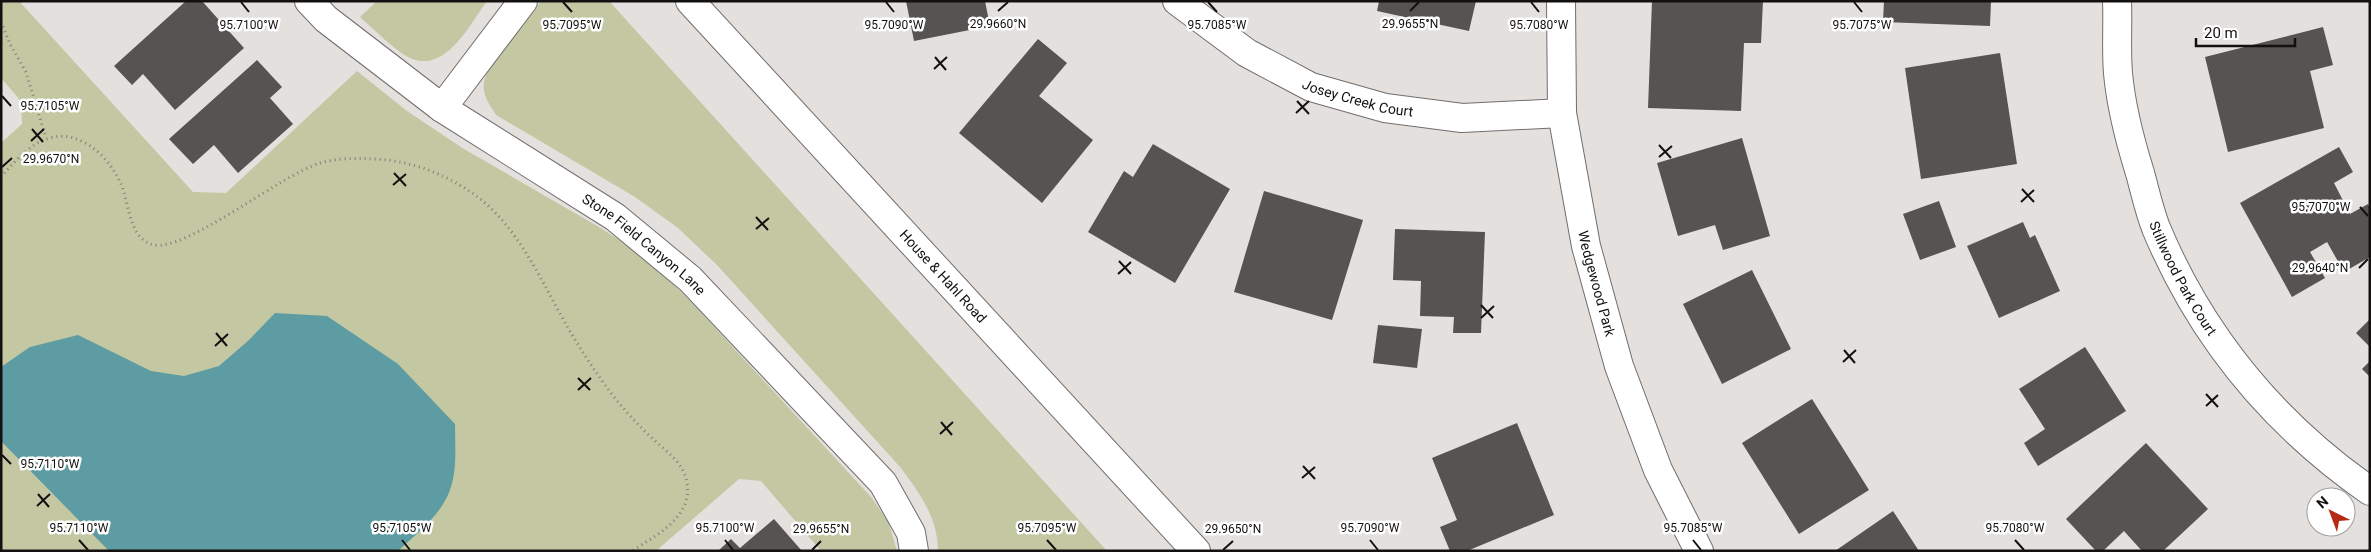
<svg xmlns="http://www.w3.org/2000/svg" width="2371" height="552" font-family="Roboto,sans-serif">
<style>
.green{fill:#c3c7a2}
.water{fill:#5e9ca3}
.building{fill:#565352}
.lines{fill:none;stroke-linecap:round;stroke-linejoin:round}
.minor-casing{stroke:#716e6d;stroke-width:30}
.tertiary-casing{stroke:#716e6d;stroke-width:30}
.path{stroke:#817e7d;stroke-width:3;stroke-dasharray:1 4;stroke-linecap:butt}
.minor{stroke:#fff;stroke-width:28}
.tertiary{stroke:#fff;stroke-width:28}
.ticks{fill:none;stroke:#121110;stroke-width:2}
.labels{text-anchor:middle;stroke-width:5;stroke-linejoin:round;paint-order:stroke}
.street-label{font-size:14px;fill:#121110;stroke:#fff}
.ticks-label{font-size:12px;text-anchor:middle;fill:#121110;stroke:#fff;stroke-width:5;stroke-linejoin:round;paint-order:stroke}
</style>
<rect width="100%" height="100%" fill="#e4e0de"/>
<path class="green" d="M1,1H19L193,192L226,193L357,71L407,111L464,149L599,227L646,257L693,304L871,497L888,521L897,551H821L761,481L739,479L656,551H1V143L22,124L21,101L1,78Z
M377,1H487C470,24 446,74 410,58C398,53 371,27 360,17Z
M541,1H609L1107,551H938C938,518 920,494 901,468L717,265L678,228L635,197L496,115C490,105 482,96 484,83C485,65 528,18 541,1Z"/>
<path class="water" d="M275,313L327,316L398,364L455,424C455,448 458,475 447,497C437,518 415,535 398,551H109L1,441V367L30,347L78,335L151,371L184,376L219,366L249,340Z"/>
<path class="building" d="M186,1H202L244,48L175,110L143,74L132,85L114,66Z
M906,1H985L990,26L914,41Z
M1379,1H1476L1469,31L1377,11Z
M1652,1H1763L1761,43H1744L1741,111L1648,108Z
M1884,1H1991L1990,26L1883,22Z
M2323,27L2333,65L2310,71L2324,128L2228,152L2205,57Z
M1038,39L1067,63L1039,96L1093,140L1042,203L959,133Z
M2000,53L2017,164L1921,179L1905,68Z
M257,60L282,87L270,98L293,124L238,173L214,145L193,164L169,139Z
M1742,138L1770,236L1723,250L1715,225L1678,236L1657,163Z
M1153,144L1230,189L1175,283L1088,232L1124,171L1133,177Z
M2339,147L2353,172L2334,183L2350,214L2368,204L2370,208V257L2344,272L2327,242L2310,252L2325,278L2292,297L2240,203Z
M1264,191L1363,220L1332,320L1234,292Z
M1939,201L1956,247L1920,260L1903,214Z
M2023,222L2030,238L2035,235L2060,291L1999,318L1967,246Z
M1395,229L1485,232L1481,333H1453L1454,317L1420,316L1421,281L1393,280Z
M1752,270L1791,349L1722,384L1683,304Z
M2370,319V347L2356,333Z
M1378,325L1422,329L1417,368L1373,363Z
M2085,347L2126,411L2038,466L2024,443L2045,429L2019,389Z
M2370,361V377L2362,369Z
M1812,399L1869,490L1799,534L1742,443Z
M1517,423L1554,515L1467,551H1450L1440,527L1457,520L1432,458Z
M2146,443L2208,509L2163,551H2142L2124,531L2103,551H2096L2066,519Z
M1893,511L1919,551H1835Z
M774,519L802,551H718L731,539L740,548Z"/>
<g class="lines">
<defs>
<g id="minor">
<path id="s1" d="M309,1L326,19L442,108L615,217L690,279L883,483L911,533L914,551"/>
<path id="s2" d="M1177,1L1247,53L1311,87L1385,108L1462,118L1562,113"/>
<path id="s3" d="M1561,1L1562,113L1586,246L1619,366L1658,470L1699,551"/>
<path id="s4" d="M2117,1C2118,25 2116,50 2118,73C2121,107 2130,141 2140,173C2145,191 2149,210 2156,228C2201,336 2274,424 2370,491"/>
<path d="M442,108L523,1"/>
</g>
<g id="tertiary">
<path id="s5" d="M690,1L1196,551"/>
</g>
</defs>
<use href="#minor" class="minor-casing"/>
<use href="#tertiary" class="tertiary-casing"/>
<path class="path" d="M1,22L10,44L26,72L46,138
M1,177C21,154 46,126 79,140C98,148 112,164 121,184C129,202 129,240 154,245C187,251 281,175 320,163C341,157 366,158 387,160C422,164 458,180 485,203C524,237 545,289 571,333C584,355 598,376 614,397C626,412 639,426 653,439C667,452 684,463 687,483C693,517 655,536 632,551"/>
<use href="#minor" class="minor"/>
<use href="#tertiary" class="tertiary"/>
</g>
<path class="ticks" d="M241,2L249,12M563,2L572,12M886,2L894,12M1208,2L1217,12M1531,2L1539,12M1854,2L1862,12M998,11L1008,2M1410,11L1419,2M935,57L946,70M934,69L947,57M2,96L11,106M1297,101L1309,114M1296,113L1309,101M32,129L43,142M31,141L44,129M1659,145L1671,158M1659,157L1672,146M2,167L12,158M394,173L406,186M393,185L406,174M2022,189L2034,202M2021,202L2034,190M2360,207L2368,216M756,217L768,230M756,229L769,218M1119,261L1131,274M2359,268L2368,259M1118,274L1131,262M1481,305L1493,318M1481,318L1494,306M216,333L227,346M215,346L228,334M1844,350L1855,363M1843,362L1856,350M578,378L590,390M578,390L591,378M2206,394L2218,407M2206,406L2218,395M941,422L952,435M940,434L953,422M2,455L11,464M1303,466L1315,479M1302,478L1315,467M38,494L49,507M37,506L50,494M79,540L88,550M402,540L410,550M725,540L733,550M1047,540L1056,550M1370,540L1378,550M1693,540L1701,550M2015,540L2024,550M812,550L821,541M1223,550L1233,541"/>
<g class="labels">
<g class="street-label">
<text dy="5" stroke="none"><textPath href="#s2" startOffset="208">Josey Creek Court</textPath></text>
<text dy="5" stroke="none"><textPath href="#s1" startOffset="415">Stone Field Canyon Lane</textPath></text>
<text dy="5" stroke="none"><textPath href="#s5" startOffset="374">House &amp; Hahl Road</textPath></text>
<text dy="5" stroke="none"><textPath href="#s4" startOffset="289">Stillwood Park Court</textPath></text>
<text dy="5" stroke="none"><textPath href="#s3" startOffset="286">Wedgewood Park</textPath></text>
</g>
</g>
<g class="ticks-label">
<text x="998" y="28">29.9660°N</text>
<text x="1410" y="28">29.9655°N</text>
<text x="249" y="29">95.7100°W</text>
<text x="572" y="29">95.7095°W</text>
<text x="894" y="29">95.7090°W</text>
<text x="1217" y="29">95.7085°W</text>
<text x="1539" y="29">95.7080°W</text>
<text x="1862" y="29">95.7075°W</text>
<text x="50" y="110">95.7105°W</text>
<text x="51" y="163">29.9670°N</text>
<text x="2321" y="211">95.7070°W</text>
<text x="2320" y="272">29.9640°N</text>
<text x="50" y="468">95.7110°W</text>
<text x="79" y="532">95.7110°W</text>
<text x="402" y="532">95.7105°W</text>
<text x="725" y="532">95.7100°W</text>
<text x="1047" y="532">95.7095°W</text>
<text x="1370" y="532">95.7090°W</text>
<text x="1693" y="532">95.7085°W</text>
<text x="2015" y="532">95.7080°W</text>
<text x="821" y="533">29.9655°N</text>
<text x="1233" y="533">29.9650°N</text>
</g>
<rect width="2371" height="552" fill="none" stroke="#121110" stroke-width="5"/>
<g transform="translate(2331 512) rotate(318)"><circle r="24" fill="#ffffff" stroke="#a0a09f"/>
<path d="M0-4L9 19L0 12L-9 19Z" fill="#b62912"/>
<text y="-8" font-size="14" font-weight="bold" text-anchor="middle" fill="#121110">N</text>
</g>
<path d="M2196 38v8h99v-8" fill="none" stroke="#121110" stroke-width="2.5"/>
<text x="2204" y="38" font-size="15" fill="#121110" stroke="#ffffff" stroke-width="4" paint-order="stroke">20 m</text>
</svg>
